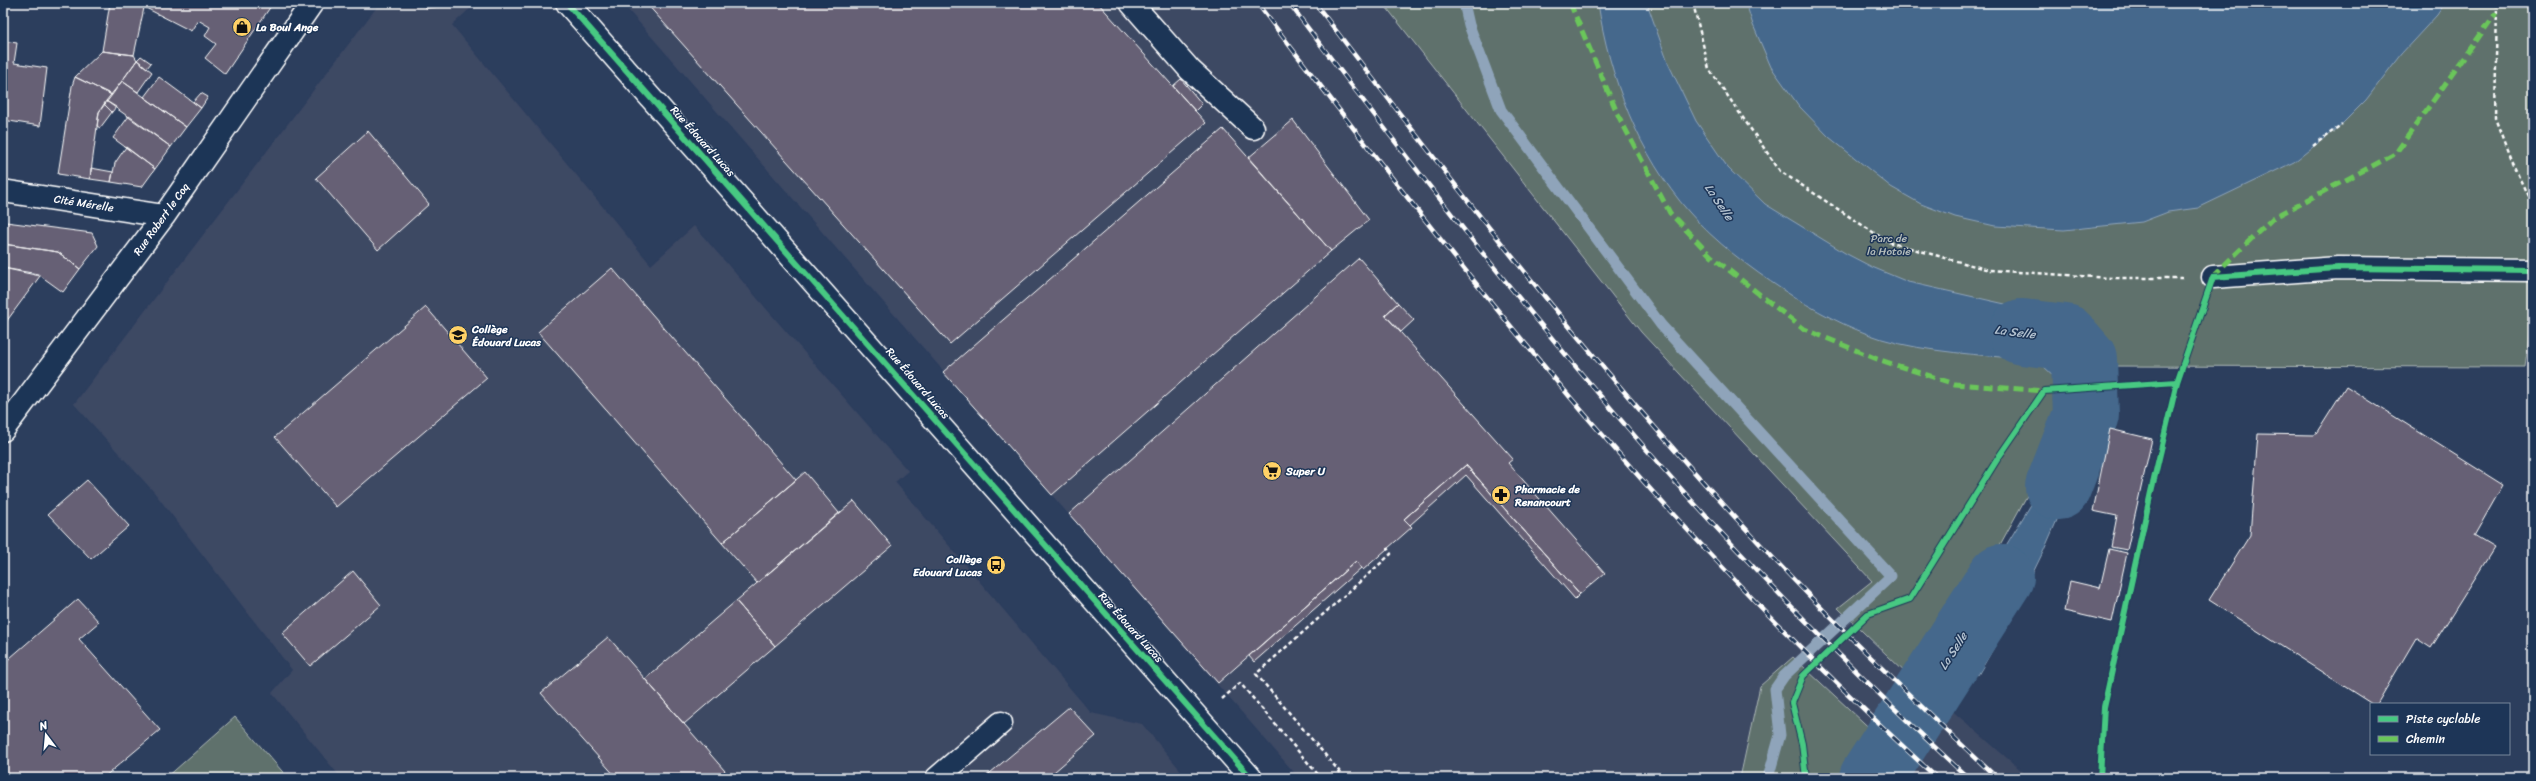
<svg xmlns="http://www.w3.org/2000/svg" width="2536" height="781" font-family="Sriracha,sans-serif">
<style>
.built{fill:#3d4864}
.green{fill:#5e716c;stroke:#aeb8b6}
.water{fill:#44688c;stroke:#8fa4ba}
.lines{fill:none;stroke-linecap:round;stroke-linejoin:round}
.stream{stroke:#8fa4ba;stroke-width:11}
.river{stroke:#44688c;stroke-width:66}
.building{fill:#666174;stroke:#fff}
.minor-casing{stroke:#fff;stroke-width:25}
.path{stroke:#fff;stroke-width:2.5;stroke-dasharray:4 3;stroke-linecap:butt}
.minor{stroke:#1d3557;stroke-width:22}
.rail-casing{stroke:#fff;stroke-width:4.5}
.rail{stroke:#1d3557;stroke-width:3;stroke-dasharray:9;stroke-linecap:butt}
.quiet{stroke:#6ac65a;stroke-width:5;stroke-dasharray:10 5;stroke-linecap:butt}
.cycleway-casing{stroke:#1d3557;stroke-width:8}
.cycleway{stroke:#46c982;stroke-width:6}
.labels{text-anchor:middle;stroke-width:3;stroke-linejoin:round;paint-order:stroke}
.poi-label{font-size:11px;font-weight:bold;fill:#fff;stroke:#1d3557;text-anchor:start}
.street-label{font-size:11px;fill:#fff;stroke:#1d3557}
.park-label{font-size:11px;fill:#b7bfbd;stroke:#1d3557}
.water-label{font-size:12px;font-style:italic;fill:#b4c3d1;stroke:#1d3557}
</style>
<rect width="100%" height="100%" fill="#2c3e5d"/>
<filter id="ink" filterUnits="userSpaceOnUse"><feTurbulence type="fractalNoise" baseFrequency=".025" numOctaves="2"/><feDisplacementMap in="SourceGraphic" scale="8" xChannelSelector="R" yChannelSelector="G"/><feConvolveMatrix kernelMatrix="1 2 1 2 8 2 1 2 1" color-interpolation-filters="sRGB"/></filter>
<g filter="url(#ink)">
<path class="built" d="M380,3H476L452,25L651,265L694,226L908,471L895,482L1091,713L1142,724L1187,778H341L272,693L292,670L154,492L74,404Z
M622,3H1383L1641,332L1872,581L1838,608L1913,680L1919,682L2030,778H1905V763L1793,657L1760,686L1739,778H1299Z"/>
<path class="green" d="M1383,3H2533V303L2525,367L2098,366L1944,647L1919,682L1913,680L1838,608L1872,581L1641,332Z
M1793,657L1877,735L1856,753L1849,778H1740L1760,686Z
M235,717L288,778H166Z"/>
<path class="water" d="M1598,3H1647L1668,63L1696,121L1728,168L1765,204L1845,253L1872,267L1908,282L2080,321C2105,336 2107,349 2112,376L2059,381L2041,364L2028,360C1980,354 1928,353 1882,339C1847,328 1814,310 1783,290C1750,268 1715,242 1689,212C1639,155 1609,77 1598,3Z
M1746,3H2445L2437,15L2401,54L2366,100L2342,124L2294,162L2198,208L2168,212L2142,222L2064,230L1995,226L1955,217L1921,204L1891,187L1829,137L1799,106L1771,67L1753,25Z
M2101,398L2097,428L2044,550L2010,620L1978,675L1944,647L2046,480L2064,432L2070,402Z
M1877,735L1905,764V778H1849L1856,753Z"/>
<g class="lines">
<path class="stream" d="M1464,3L1469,25L1501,110L1661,325L1891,576L1784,676L1775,689L1780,735L1768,778"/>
<path class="river" d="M2022,332L2065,337L2084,359L2086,415L2058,487
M1872,778L2001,577"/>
</g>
<path class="building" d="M110,3H145L134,55L102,51Z
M145,3H273L225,74L205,58L216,44L205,36L210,27L198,20L191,31L144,7Z
M426,3H454V5L426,8Z
M646,3H1098L1206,123L950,344Z
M3,41L17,43L14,63L47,68L40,126L3,120Z
M102,51L134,55L137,60L112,95L75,77Z
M141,56L151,63L147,68L137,60Z
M137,60L152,72L138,92L122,81Z
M75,77L112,95L99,112L90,179L58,174L72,86Z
M159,77L201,108L186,127L144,97Z
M1181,79L1202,104L1195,111L1173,86Z
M122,81L186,127L171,147L106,101Z
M201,93L208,97L201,108L193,102Z
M106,101L116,107L112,112L104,104Z
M104,104L112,112L100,128L97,126L99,112Z
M129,116L171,147L155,169L113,138Z
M1293,120L1369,220L1331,251L1248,158Z
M1223,129L1331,251L1052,495L943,372Z
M368,131L429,204L378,250L316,178Z
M126,147L155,169L142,187L111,182L115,163Z
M91,168L113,172L111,182L90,179Z
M6,222L92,233L98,246L80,269L58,252L3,244Z
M3,244L58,252L80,269L63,292L38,274L3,268Z
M1359,258L1398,303L1385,315L1513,459L1508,463L1605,573L1580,594L1466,465L1404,519L1412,527L1363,570L1356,561L1218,683L1069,514Z
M3,268L40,276L3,326Z
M612,268L796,480L722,543L538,332Z
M1398,303L1414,320L1401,332L1385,315Z
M426,307L487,378L336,507L275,437Z
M2346,386L2503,485L2474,536L2494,548L2431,648L2416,638L2377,704H2372L2209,600L2250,535L2258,434L2315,435Z
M2110,429L2152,439L2127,550L2111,547L2117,516L2093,511Z
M1466,465L1580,594L1575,599L1466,475L1410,525L1404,519Z
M805,472L839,513L757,583L722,543Z
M87,480L129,526L91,559L48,514Z
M854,501L892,546L775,646L736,601Z
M2109,549L2127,553L2112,622L2064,611L2070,581L2100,588Z
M1356,561L1361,568L1254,662L1249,656Z
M353,571L381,605L310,666L282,633Z
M78,599L99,622L79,639L160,730L103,778H3V664Z
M736,601L775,646L684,724L645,679Z
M608,637L645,679L731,778H617L541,693Z
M1069,707L1096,736L1047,778H984Z"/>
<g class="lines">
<defs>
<path id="minor" d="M567,3L1251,778
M1131,3L1190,70L1253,128
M3,191L164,216
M2213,277L2338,268L2533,270
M3,430L164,216L312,3
M937,778L1001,723"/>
</defs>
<use href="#minor" class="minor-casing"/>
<path class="path" d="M1693,3L1709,69L1780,171L1888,242L1989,270L2111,278H2184
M2497,3L2495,118L2511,160L2533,207
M2313,146L2342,124
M1222,699L1240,683L1321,778
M1345,778L1256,674L1391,554L1387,548"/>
<use href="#minor" class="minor"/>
<defs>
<path id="rail" d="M1257,3C1384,169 1512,335 1652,491C1742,591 1838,687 1937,778
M1289,3C1415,170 1544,335 1683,491C1773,591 1869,686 1968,778
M1315,3C1452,183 1592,363 1746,529C1826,616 1911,697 1997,778"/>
</defs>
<use href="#rail" class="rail-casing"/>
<use href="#rail" class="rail"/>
<path class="quiet" d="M1570,3L1619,117L1670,213L1711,256L1802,328L1877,359L1955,384L2045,391
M2213,276L2273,218L2395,154L2496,13"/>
<defs>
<path id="cycleway" d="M567,3L1251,778
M1806,778L1802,744L1792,703L1803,676L1868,614L1910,599L2000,455L2044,391L2177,382
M2100,778L2104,707L2151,492L2177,382L2213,277L2338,268L2533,270"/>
</defs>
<use href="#cycleway" class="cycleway-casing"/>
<use href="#cycleway" class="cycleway"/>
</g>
</g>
<defs>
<symbol id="shop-disc" viewBox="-11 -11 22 22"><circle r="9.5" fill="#ffd166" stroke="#1d3557"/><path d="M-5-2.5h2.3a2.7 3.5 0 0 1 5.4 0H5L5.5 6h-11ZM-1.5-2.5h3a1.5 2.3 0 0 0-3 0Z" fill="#111"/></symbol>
<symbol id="school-disc" viewBox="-11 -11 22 22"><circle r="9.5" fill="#ffd166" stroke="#1d3557"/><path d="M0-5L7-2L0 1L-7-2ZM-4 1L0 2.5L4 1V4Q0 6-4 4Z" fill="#111"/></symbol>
<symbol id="supermarket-disc" viewBox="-11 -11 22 22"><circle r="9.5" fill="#ffd166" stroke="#1d3557"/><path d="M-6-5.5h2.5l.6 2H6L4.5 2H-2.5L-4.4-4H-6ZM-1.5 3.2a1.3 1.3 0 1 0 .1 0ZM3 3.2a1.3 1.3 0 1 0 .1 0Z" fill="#111"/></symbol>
<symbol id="pharmacy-disc" viewBox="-11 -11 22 22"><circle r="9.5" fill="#ffd166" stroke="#1d3557"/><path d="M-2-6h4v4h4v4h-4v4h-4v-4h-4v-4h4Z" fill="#111"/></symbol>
<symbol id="bus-disc" viewBox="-11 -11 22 22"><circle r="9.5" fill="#ffd166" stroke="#1d3557"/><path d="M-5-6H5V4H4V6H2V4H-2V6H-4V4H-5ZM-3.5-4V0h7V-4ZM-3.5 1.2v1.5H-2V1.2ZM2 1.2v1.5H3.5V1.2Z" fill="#111"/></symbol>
</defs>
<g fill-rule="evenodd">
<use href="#shop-disc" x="231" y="16" width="22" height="22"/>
<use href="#school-disc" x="447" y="324" width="22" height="22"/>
<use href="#supermarket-disc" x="1261" y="460" width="22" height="22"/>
<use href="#pharmacy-disc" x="1490" y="484" width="22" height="22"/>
<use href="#bus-disc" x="985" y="554" width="22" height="22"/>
</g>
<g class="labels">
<g class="poi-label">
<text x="256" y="31">La Boul Ange</text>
<text x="472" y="333">Collège<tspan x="472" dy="13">Édouard Lucas</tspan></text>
<text x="1286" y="475">Super U</text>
<text x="1515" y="493">Pharmacie de<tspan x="1515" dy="13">Renancourt</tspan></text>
<text x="982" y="563" text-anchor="end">Collège<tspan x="982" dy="13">Edouard Lucas</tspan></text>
</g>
<g class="street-label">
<text transform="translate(703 141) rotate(48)" y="4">Rue Édouard Lucas</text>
<text transform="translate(84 203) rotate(9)" y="4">Cité Mérelle</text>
<text transform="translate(161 219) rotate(-54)" y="4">Rue Robert le Coq</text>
<text transform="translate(918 383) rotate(49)" y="4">Rue Édouard Lucas</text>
<text transform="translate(1131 627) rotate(48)" y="4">Rue Édouard Lucas</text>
</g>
<g class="park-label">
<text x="1889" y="242">Parc de<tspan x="1889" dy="13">la Hotoie</tspan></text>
</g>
<g class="water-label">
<text transform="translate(1719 202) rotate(56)" y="4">La Selle</text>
<text transform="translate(2015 332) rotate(7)" y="4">La Selle</text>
<text transform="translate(1953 651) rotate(-57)" y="4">La Selle</text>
</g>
</g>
<rect width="2536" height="781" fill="none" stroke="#1d3557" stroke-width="16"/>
<rect x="8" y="8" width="2520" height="765" fill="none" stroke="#fff" stroke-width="1.5" filter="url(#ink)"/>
<rect x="2370" y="703" width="140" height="52" fill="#1d3557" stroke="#77869a"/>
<rect x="2378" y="716" width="20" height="6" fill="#46c982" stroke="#77869a"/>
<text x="2406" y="723" font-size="12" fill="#ffffff">Piste cyclable</text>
<rect x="2378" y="736" width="20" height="6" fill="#6ac65a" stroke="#77869a"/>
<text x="2406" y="743" font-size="12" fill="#ffffff">Chemin</text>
<g transform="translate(46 735) rotate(344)" stroke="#1d3557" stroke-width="3" paint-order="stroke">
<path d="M0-3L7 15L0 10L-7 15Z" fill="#ffffff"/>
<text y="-6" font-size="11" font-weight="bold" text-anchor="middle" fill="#ffffff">N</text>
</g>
</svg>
